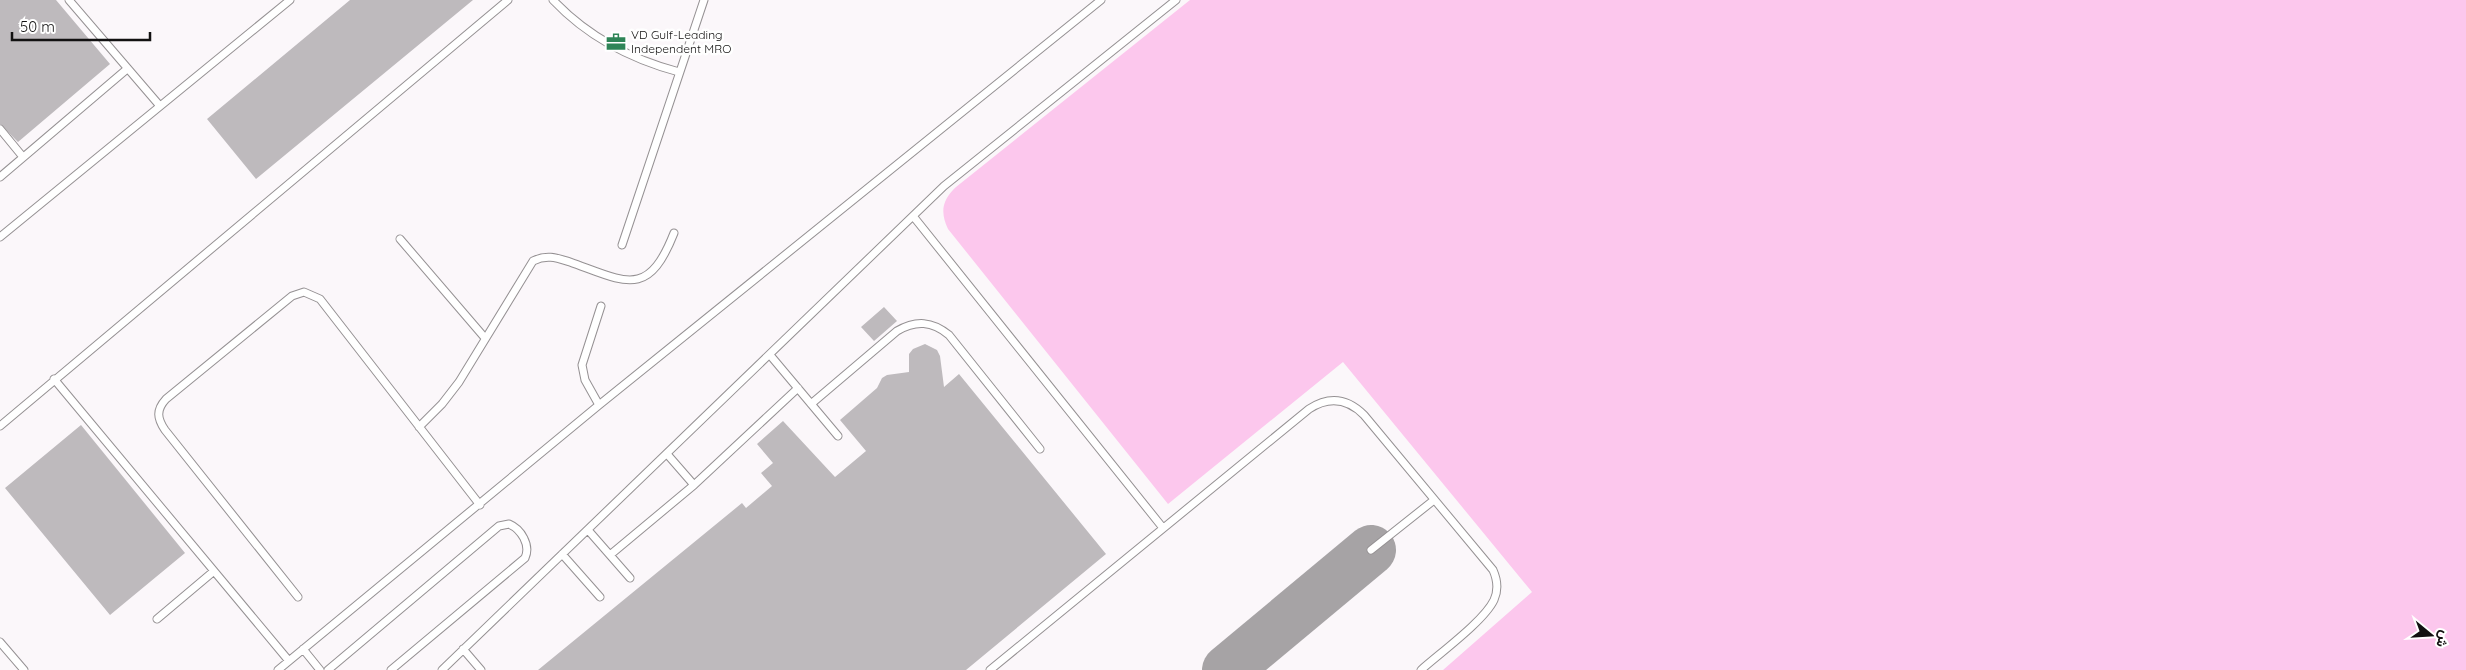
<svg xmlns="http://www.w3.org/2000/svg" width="2466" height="670" font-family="Quicksand,Vazirmatn,sans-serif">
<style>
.green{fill:#fcc7ed}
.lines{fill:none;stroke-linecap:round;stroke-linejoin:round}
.taxiway{stroke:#a6a3a5;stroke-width:50}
.building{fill:#bebabd}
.service-casing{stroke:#959193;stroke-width:9}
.service{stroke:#fff;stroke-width:7}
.labels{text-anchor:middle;stroke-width:5;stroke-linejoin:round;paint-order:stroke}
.poi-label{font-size:12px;fill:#121111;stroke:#fff;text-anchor:start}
</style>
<rect width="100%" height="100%" fill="#fbf7fa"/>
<path class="green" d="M1190,0H2466V670H1443L1532,592L1343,362L1168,504L948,229C940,212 942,200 956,187Z"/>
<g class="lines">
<path class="taxiway" d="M1227,670L1371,550"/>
</g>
<path class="building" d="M0,0H56L110,64L18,142L0,124Z
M350,0H473L256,179L207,119Z
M884,307L897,321L874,341L861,327Z
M925,344L937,350L940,356L944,387L959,374L1106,554L966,670H538L742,503L746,508L772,486L761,473L773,463L757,444L783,421L835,477L866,451L840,420L877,388L882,378L887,375L909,372V354L913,349Z
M81,425L185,553L110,615L5,488Z"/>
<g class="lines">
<defs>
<path id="service" d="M69,0L160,106
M553,0C588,37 630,59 679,72
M0,129L23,157
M0,177L127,69
M913,216L1163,528
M0,237L290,0
M400,239L485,338
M622,245L704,0
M770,355L838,436
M54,379L289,661
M811,404L897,331C916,320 932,321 949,335L1040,449
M599,405L585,380L582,365L601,306
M0,426L508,0
M419,427L442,404L459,382L533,261C547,254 557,258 570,262C626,282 648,299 674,233
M667,454L694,485
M588,530L630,578
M1371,550L1434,500
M562,554L600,597
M610,555L694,485L798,388
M298,597L165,430C157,418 156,410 166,399L292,296L304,292L320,299L480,505
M157,619L214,571
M0,642L24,670
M303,649L320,670
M463,649L481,670
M278,670L599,405L1101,0
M328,670L499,526L509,524C521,529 531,545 525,558L391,670
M442,670L944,186L1176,0
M990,670L1309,409C1329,396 1347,398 1364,415L1493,570C1497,579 1499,589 1494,600C1484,621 1440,653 1421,670"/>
</defs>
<use href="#service" class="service-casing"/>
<use href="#service" class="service"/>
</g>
<defs>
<symbol id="office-bare" viewBox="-9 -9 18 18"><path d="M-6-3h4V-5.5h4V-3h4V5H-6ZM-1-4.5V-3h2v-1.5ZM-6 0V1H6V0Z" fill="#2e8457" stroke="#fff" stroke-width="2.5" paint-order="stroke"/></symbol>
</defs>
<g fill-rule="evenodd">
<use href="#office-bare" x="602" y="28" width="28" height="28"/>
</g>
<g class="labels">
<g class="poi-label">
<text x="631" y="39">VD Gulf-Leading<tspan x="631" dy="14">Independent MRO</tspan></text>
</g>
</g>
<g transform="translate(2431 635) rotate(108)" stroke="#ffffff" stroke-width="4" paint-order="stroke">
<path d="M0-4L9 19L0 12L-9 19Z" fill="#121111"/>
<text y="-8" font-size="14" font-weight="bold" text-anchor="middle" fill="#121111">ش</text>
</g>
<path d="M12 32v8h138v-8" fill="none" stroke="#121111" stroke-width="2.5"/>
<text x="20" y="32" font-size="15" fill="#121111" stroke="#ffffff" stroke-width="4" paint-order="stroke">50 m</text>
</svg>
